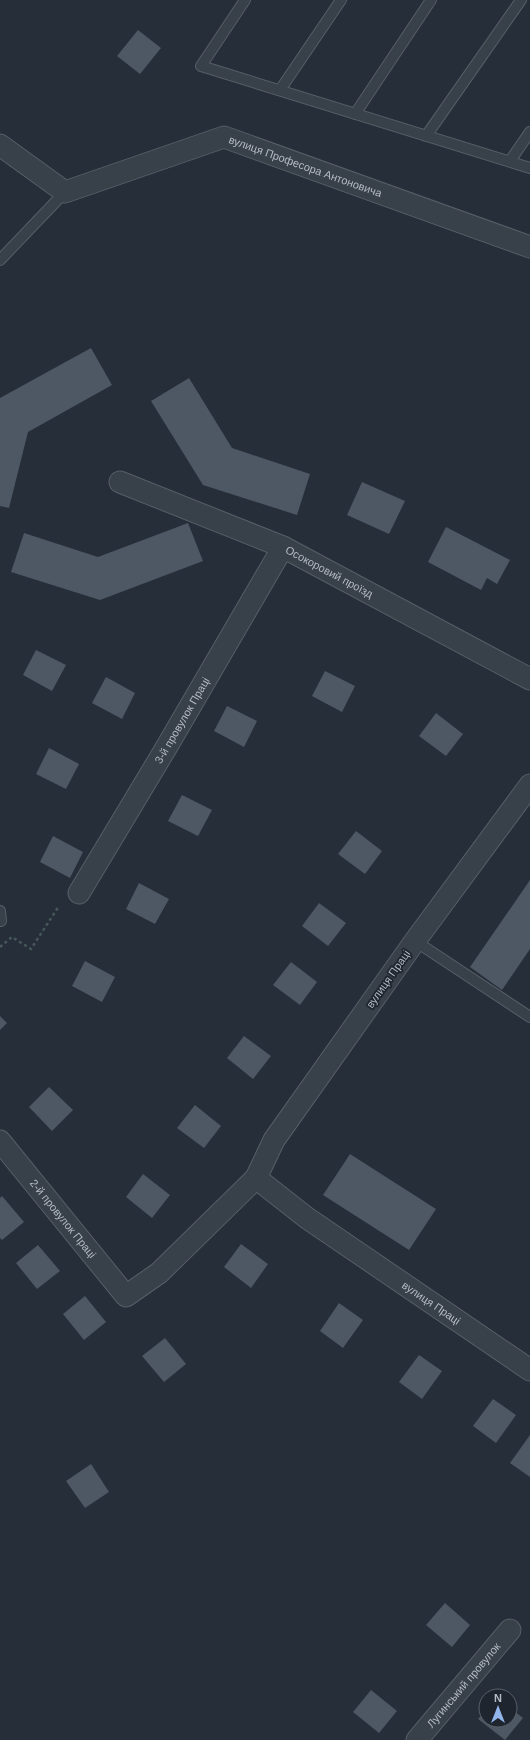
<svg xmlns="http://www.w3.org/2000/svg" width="530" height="1740" font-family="Helvetica,sans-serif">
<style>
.building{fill:#4e5864}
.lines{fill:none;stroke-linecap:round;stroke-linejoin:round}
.lane-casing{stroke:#575e67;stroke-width:12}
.street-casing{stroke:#575e67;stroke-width:23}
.path{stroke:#475759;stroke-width:2.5;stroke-dasharray:3 3;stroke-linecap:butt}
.lane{stroke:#384049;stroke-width:10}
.street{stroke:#384049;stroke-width:21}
.labels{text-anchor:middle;stroke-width:3.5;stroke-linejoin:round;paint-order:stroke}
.street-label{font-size:11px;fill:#b4bbc5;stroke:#1e252e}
</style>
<rect width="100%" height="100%" fill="#252e39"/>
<path class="building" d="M138,30L161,48L140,74L117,56Z
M91,348L112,385L28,432L9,508L0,506V398Z
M189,378L232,448L310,474L297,515L203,485L151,401Z
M362,482L405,501L389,534L347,515Z
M188,523L203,561L100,600L11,572L24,533L98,557Z
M446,527L510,560L497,584L487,578L481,590L428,562Z
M36,650L66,665L52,691L23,675Z
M325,671L355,686L342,712L312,696Z
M106,677L135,693L122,719L92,703Z
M227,706L257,721L244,747L214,731Z
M436,713L463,734L446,756L419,736Z
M49,748L79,764L66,789L36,774Z
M182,795L212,810L198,836L168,821Z
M356,831L382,851L365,874L338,854Z
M53,836L83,852L70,878L40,862Z
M530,880V949L502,990L470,967Z
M139,883L169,899L155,924L126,909Z
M319,903L346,923L328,946L302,926Z
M85,961L115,977L102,1002L72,986Z
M291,962L317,982L300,1005L273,985Z
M0,1016L7,1023L0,1030Z
M244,1036L271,1056L253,1079L227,1058Z
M49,1087L73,1110L52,1131L29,1107Z
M195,1105L221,1126L204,1148L177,1128Z
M350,1154L436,1209L409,1250L323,1195Z
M143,1174L170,1195L152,1218L126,1197Z
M2,1196L24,1222L2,1240L0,1238V1198Z
M241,1244L268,1264L251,1288L224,1267Z
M38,1245L60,1271L37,1289L16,1263Z
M85,1296L106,1322L84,1340L63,1314Z
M339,1303L363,1320L343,1348L320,1331Z
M165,1338L186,1364L164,1382L142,1356Z
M419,1355L442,1371L422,1399L399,1382Z
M493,1399L516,1415L496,1443L473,1426Z
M530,1435V1477L510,1463Z
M91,1464L109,1492L85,1508L66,1481Z
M445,1603L470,1625L452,1647L426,1625Z
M371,1690L397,1711L379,1733L353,1712Z
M510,1708L523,1718L505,1740L478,1719L486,1710V1720H510Z"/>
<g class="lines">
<defs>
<path id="lane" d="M245,0L201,66L530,168
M280,90L341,0
M355,114L431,0
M426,136L521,0
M510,161L530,132
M0,260L65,192
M0,911L1,921
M415,941L530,1017"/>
<g id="street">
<path id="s1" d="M0,145L65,192L224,137L530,247"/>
<path id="s2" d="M120,482L283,547L530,679"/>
<path id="s3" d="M530,785L415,941L274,1140L256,1178L307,1218L530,1370"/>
<path id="s4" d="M79,893L166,748L283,547"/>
<path id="s5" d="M0,1141L126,1296L159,1273L256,1178"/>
<path id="s6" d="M417,1740L510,1630"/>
</g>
</defs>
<use href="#lane" class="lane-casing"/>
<use href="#street" class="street-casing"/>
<path class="path" d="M0,947L12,937L31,949L59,906"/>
<use href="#lane" class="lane"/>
<use href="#street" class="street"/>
</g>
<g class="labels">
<g class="street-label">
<text dy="4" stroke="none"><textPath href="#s1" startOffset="335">вулиця Професора Антоновича</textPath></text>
<text dy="4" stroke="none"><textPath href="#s2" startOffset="228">Осокоровий проїзд</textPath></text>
<text dy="4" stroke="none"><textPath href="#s4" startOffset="201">3-й провулок Праці</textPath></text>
<text transform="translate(388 979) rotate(-55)" y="4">вулиця Праці</text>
<text dy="4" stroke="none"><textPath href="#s5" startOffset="100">2-й провулок Праці</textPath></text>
<text dy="4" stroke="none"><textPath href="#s3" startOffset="695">вулиця Праці</textPath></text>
<text dy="4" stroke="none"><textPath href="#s6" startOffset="72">Лугинський провулок</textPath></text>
</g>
</g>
<g transform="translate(498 1708)"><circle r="19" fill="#1e252e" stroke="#5a616a"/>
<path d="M0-3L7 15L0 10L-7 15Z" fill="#92b6ec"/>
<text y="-6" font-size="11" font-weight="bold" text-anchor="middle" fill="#b4bbc5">N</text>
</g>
</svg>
